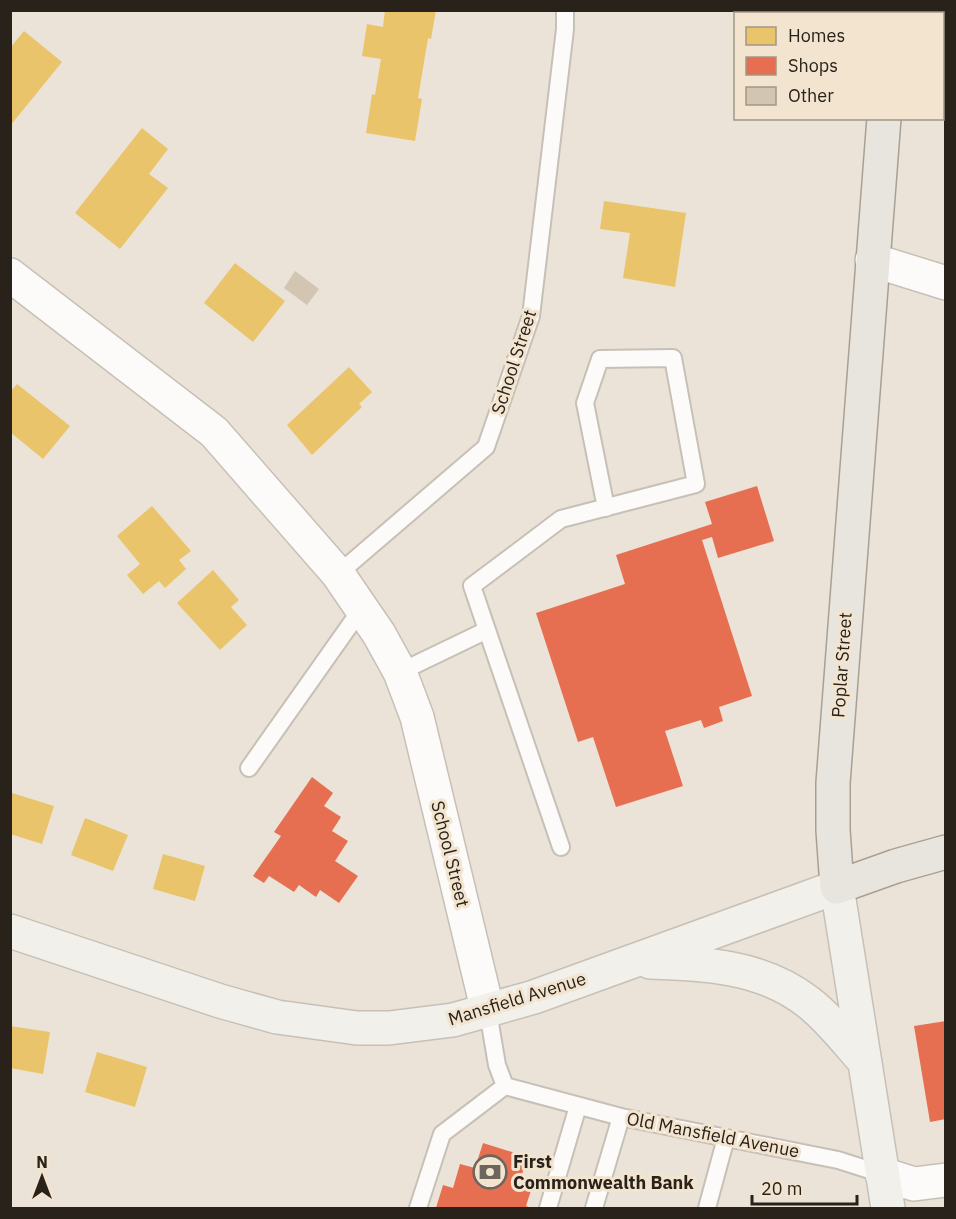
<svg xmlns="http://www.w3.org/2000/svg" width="956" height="1219" font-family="'IBM Plex Sans',sans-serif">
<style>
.homes{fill:#e9c46a}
.shops{fill:#e76f51}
.building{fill:#d2c5b2}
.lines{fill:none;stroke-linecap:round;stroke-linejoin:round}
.lane-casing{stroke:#c7c0b7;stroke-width:20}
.street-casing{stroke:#c7c0b7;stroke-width:36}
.secondary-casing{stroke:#c7c0b7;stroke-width:36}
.primary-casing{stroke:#a9a093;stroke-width:36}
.lane{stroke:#fcfbf9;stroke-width:16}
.street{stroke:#fcfbf9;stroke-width:33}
.secondary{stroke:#f2f0eb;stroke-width:33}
.primary{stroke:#e8e4de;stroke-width:33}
.labels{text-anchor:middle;stroke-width:6;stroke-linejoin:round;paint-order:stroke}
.street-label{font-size:18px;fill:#28221a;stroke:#f3e4cf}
.poi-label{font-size:18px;font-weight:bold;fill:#28221a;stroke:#f3e4cf;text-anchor:start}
</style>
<rect width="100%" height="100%" fill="#ebe3d7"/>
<path class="homes" d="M385,10H436L431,39L428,38L418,98L422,99L415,141L366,133L372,94L375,95L381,59L362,56L367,24L383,27Z
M24,31L62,62L10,126V48Z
M142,128L168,149L149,174L168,188L120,249L75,213Z
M604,201L686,213L675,287L623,278L630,233L600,229Z
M235,263L285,301L253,342L204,303Z
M349,367L372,392L359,404L362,407L312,455L287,425Z
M17,384L70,426L43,459L10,432V392Z
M152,506L191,551L179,560L186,569L165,588L159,581L143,594L127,575L140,564L117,536Z
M213,570L239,600L231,607L247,625L220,650L177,603Z
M12,793L54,806L42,844L10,834Z
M85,818L128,835L113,871L71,855Z
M163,854L205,866L195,901L153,889Z
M10,1026L50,1032L43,1074L10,1068Z
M97,1052L147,1067L135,1107L85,1092Z"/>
<path class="shops" d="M757,486L774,541L718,558L712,537L702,540L752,696L719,707L723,721L704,728L701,720L665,731L683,786L616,807L593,737L578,742L536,613L625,584L616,555L712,524L705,502Z
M312,777L333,793L324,806L341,817L332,831L348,841L335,861L358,876L339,903L320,890L316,897L299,885L294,892L269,876L264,883L253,876L281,836L274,832Z
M946,1021V1119L930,1122L914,1026Z
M483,1143L528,1157L521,1177L534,1181L526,1206L531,1208H436L443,1185L453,1188L460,1164L475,1168Z"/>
<path class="building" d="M295,271L319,289L307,305L284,288Z"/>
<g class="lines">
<defs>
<path id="lane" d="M338,574L486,447L531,316L565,29V10
M400,672L485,631
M249,768L362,608
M561,847L472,586L561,519L696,484L673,358L600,359L585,403L606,508
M488,1012L497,1065L505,1086
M505,1086L621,1117L838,1160L882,1174
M418,1208L442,1134L505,1086
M548,1208L578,1106
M594,1208L621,1117
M707,1208L726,1138"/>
<path id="street" d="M872,260L946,283
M10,275L214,432L338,574L379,634L400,672L417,717L488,1012
M882,1174L914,1184L946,1180"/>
<path id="secondary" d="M10,931L220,1001L277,1017L357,1028H389L453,1020L534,997L837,887L888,1208
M650,962C706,964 762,966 808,1002C830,1019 847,1042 865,1062"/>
<path id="primary" d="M899,14V10
M884,118L833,783V830L837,887L896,866L946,852"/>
</defs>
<use href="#lane" class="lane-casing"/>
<use href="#street" class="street-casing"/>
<use href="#secondary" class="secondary-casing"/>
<use href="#primary" class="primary-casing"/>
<use href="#lane" class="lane"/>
<use href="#street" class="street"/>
<use href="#secondary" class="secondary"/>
<use href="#primary" class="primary"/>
</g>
<defs>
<symbol id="bank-ring" viewBox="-11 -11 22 22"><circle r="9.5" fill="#f3e4cf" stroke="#6c665c" stroke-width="1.5"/><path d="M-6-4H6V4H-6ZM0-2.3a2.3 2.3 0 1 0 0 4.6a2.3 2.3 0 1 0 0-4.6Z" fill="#6c665c"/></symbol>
</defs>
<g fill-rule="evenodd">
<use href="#bank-ring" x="471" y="1153" width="38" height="38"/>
</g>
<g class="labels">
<g class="street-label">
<text transform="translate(514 362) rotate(-72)" y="6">School Street</text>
<text transform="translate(842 665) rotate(-86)" y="6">Poplar Street</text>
<text transform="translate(450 854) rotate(76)" y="6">School Street</text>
<text transform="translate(517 999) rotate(-17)" y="6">Mansfield Avenue</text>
<text transform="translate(713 1135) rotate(11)" y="6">Old Mansfield Avenue</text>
</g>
<g class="poi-label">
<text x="513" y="1168">First<tspan x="513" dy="21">Commonwealth Bank</tspan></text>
</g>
</g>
<rect width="956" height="1219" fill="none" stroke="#28221a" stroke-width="24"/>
<rect x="734" y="12" width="210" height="108" fill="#f3e4cf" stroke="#a29687" stroke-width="1.5"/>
<rect x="746" y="27" width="30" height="18" fill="#e9c46a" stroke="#a29687" stroke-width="1.5"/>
<text x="788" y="42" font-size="18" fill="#28221a">Homes</text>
<rect x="746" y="57" width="30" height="18" fill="#e76f51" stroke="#a29687" stroke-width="1.5"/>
<text x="788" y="72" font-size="18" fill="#28221a">Shops</text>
<rect x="746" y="87" width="30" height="18" fill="#d2c5b2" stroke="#a29687" stroke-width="1.5"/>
<text x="788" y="102" font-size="18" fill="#28221a">Other</text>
<g transform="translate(42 1177)" stroke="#f3e4cf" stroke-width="4.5" paint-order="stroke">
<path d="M0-4.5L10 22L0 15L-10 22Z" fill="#28221a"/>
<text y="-9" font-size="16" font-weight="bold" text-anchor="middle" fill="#28221a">N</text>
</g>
<path d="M752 1195v9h105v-9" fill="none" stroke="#28221a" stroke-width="3"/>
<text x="761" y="1195" font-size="18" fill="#28221a" stroke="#f3e4cf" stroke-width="4.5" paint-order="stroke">20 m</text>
</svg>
